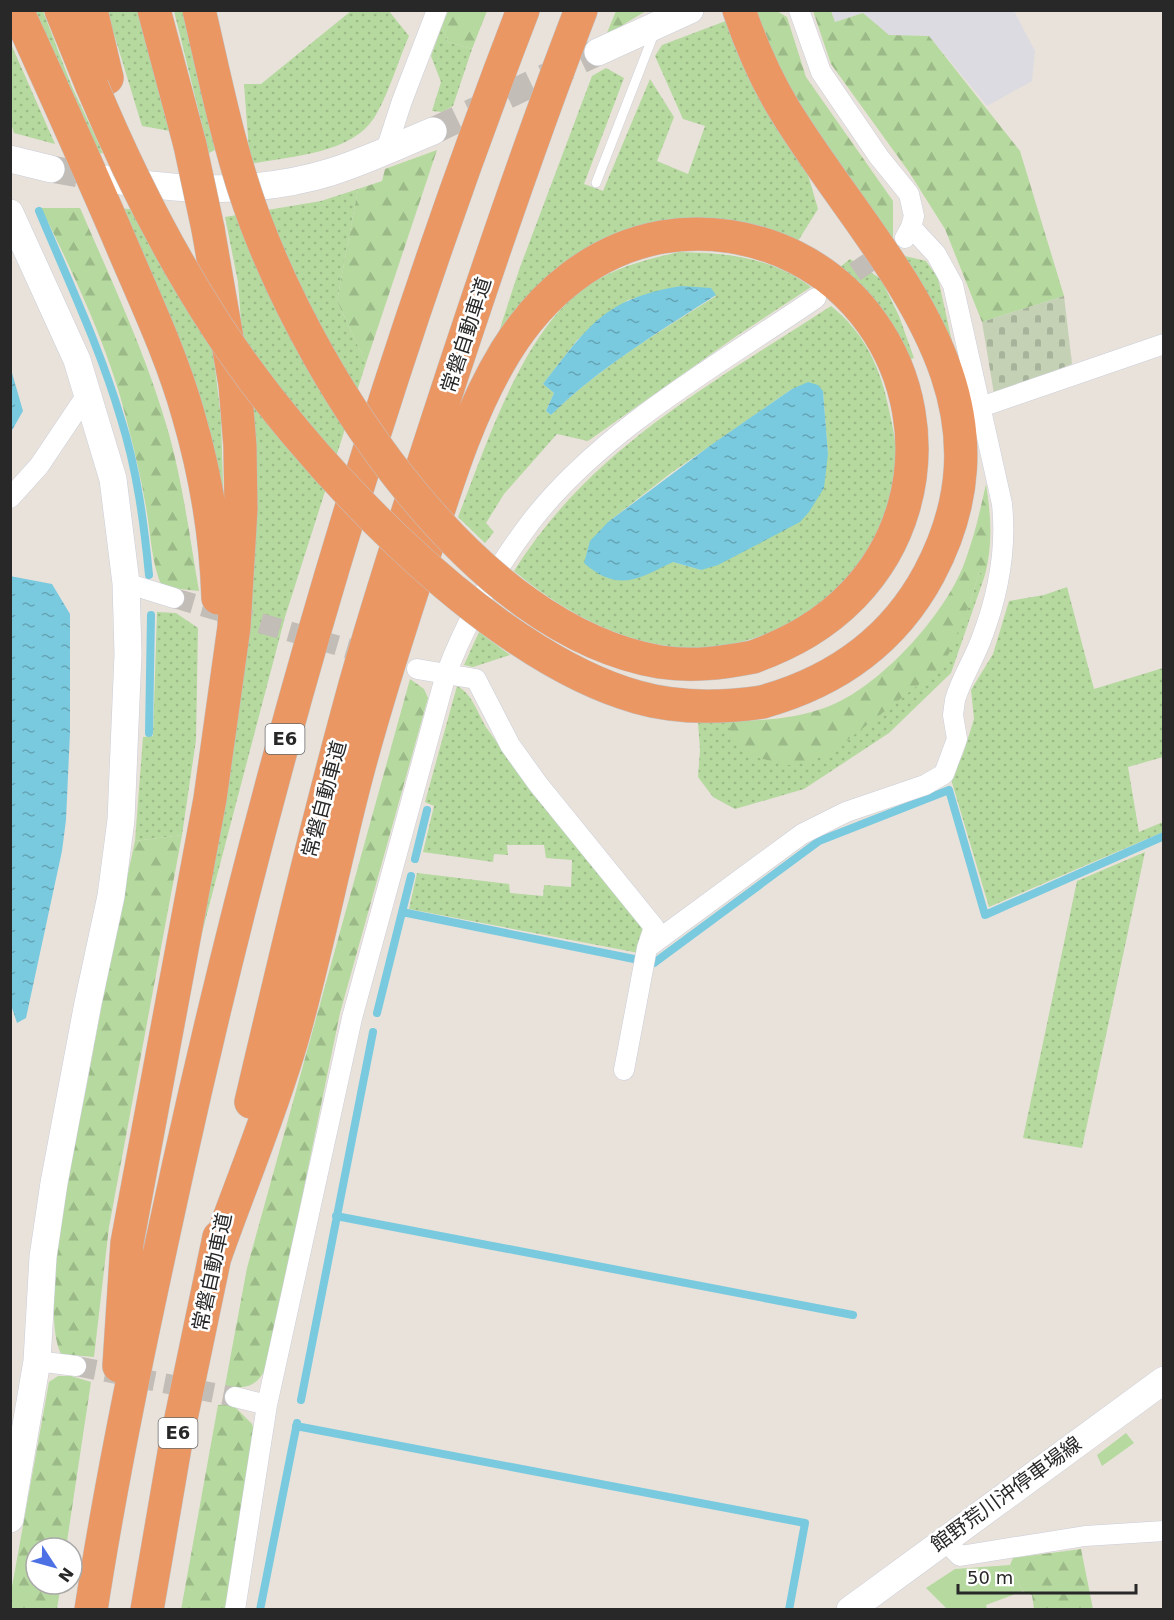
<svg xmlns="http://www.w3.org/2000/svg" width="1174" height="1620" font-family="'DejaVu Sans','Noto Sans JP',sans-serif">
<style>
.industrial{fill:#dddbe2}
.grass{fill:url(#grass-dots);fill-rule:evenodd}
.forest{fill:url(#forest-firs)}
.cemetery{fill:url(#cemetery-stones)}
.garden{fill:#b5d99e}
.water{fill:url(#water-ripples)}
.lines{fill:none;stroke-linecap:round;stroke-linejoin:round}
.stream{stroke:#7acadf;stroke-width:8}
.street-tunnel{stroke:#c2bdb7;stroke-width:20;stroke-dasharray:20 10;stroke-linecap:butt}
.secondary-tunnel{stroke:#c2bdb7;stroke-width:27;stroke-dasharray:27 14;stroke-linecap:butt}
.lane-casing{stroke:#cacdd8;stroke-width:10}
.street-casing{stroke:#cacdd8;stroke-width:21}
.secondary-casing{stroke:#cacdd8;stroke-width:28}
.highway-casing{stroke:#c3c3c3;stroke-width:34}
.lane{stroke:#fff;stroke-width:9}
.street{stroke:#fff;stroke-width:20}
.secondary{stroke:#fff;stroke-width:27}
.highway{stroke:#eb9764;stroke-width:33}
.highway-bridge-casing{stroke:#c3c3c3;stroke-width:34;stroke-linecap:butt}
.highway-bridge{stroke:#eb9764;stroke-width:33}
.labels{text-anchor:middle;stroke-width:5;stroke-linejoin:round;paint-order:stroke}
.shield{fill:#fff;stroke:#686868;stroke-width:1.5}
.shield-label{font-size:18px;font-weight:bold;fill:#282828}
.street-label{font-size:20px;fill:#282828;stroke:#fff}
</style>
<defs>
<pattern id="grass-dots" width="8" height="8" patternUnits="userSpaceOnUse" patternTransform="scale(1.5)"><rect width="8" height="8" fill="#b5d99e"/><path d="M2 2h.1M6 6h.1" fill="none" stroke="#9cba88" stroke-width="1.8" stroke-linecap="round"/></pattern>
<pattern id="forest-firs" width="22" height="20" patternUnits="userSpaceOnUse" patternTransform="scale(1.5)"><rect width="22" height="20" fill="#b5d99e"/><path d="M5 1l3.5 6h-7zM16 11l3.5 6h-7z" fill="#9cba88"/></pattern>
<pattern id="cemetery-stones" width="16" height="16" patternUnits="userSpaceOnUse" patternTransform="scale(1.5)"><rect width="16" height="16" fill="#c4d1b5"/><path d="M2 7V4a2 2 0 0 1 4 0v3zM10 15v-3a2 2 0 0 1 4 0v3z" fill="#a8b39c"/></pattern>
<pattern id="water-ripples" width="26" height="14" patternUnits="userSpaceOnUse" patternTransform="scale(1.5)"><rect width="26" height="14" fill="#7acadf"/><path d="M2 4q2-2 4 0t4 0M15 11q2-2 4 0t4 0" fill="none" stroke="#64a4b5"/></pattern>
</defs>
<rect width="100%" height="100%" fill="#e9e2db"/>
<path class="industrial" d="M831,11H1014L1035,51L1032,81L987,106L929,36L889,35L863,13L835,22Z"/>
<path class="grass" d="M30,11H43L72,87L103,153L94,154Z
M107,11H140L170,131L142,126Z
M174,11H186L215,150L209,153Z
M351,11H389L409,36C398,61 388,96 374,118C350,155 289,156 250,164L244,84H261Z
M731,19L803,158L818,209L793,249L643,232L493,350L519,270L592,76L606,68L624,78L584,184L603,191L650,79L674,117L657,161L688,174L705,126L683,119L655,56L662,45Z
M442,26L448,42L472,49L453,106L442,112L432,111L441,82L431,56Z
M10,44H11L55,144L14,133L10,120Z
M358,189L337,301L366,363L285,617L197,952L251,447L238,282L225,217L321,201Z
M114,208L130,209L168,279L213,351L221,418L224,520Z
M679,252C727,253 772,257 811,287L738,335L588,441L557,434L504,494L486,523L494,532L485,543L458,517C486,446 523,328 589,285C616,267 648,259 679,252ZM681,286L716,296C659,332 600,367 551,415L546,411L554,393L543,384L578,339L628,300Z
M905,256L926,261L938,278L954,351L935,307Z
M850,259L881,279L899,316L914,358L906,361L840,267Z
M831,306C865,333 881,369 889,410C894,433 899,455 895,478C888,523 862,569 830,601C824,607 814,611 806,615C763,639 718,654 667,646C609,637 559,608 514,571C591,448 713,383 831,306ZM792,389L823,391L828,455L701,570L673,562L608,522L671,473Z
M979,572L985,575L951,673L889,733L804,789L735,809L713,797L698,777L700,750L698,722L728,721L789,765L970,603Z
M1067,587L1094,689L1163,668V757L1128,767L1139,832L1163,822V832L989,907L951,779L963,754L974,719L971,690L993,654L1009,601L1044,595Z
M157,612L176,613L198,628L196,740L182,835L135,841L143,737L153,736Z
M479,632L510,655L473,667L464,665Z
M457,686C474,695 477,714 488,730C537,799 590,864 645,929L639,953L409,909L417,873L509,884L510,893L543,896L544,885L571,887L572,860L546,858L544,845H507L508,855L494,854L493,862L423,852L434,806L425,802Z
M1145,852L1082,1148L1023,1138L1077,881Z"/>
<path class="forest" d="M448,11H487L472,49L448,42L442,26Z
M616,11H646L606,35Z
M754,11H777L787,17L806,77L893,201V238C842,167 781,95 754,11Z
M813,11H831L835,22L863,13L889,35L929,36L1020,151L1064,296L982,322L945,229L909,172L831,64Z
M437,150L366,363L337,301L358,189L382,181L385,169Z
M41,208H80C112,282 147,356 169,434C183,485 190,539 199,591L162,587C151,562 151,534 146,507C141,478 134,448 126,418C110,351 72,270 41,208Z
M986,484C991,516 993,543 985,575L979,572L970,603L944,665L827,756L789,765L754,757L731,736L728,721C762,721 794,719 827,707C879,688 945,615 964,564C974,538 980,511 986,484Z
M410,679L424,689L428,698L340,1013L267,1367C257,1386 246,1390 225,1386L247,1268Z
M182,835L109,1227L94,1357L61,1354C38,1308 76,1140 87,1084C102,1003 117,922 135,841Z
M58,1376H71L91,1382L66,1548H36V1584H61L57,1609L11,1610V1592L49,1382Z
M232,1404L252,1424L256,1438L226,1609L181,1610L218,1405Z
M1081,1549L1093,1609H1034L1032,1595L1023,1591L1010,1565L1013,1558Z"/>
<path class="cemetery" d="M1064,296L1072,364L994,394L982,322Z"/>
<path class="garden" d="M1126,1433L1134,1443L1102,1466L1097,1455Z
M1010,1565L1023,1591L986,1605L987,1609H947L926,1588L955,1569Z"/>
<path class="water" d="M681,286L711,288L716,295C659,332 600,367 551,415L546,411L554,393L543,384C589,326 603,299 681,286Z
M10,366L23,411L11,432H10Z
M808,382L818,385L823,391L828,454L824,488L809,512L800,522L718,565L701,570L673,562C638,579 618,593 584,563L590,541L608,522L711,445L792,389Z
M10,576L52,584L70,614V733L66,820L62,851L26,1018L17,1023L10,1002Z"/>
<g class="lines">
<path class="stream" d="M39,211C68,280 100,348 121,419C137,470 144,523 149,575
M149,733L151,615
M415,859L427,810
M402,912L634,959
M654,963L819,841L949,790L985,915L1164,836
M377,1013L411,876
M336,1216L853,1315
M301,1400L373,1032
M296,1426L805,1523L789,1610
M260,1610L297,1423"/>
<path class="street-tunnel" d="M830,289L890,248
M174,598L374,656
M76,1366L235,1397"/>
<path class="secondary-tunnel" d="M433,131L598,52
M51,169L107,179"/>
<defs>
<path id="lane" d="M596,183L655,31"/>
<path id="street" d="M799,10L821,72L879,157L909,194L914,216L911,227L905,238
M386,150L402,101L437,10
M981,407L1164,344
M10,498L39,466L88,393
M126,583L174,598
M417,669L476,679L510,745L538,784L654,927L647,948L624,1070
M647,948L802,834L846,812L925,785L944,774L957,739L953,715L955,700C961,679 973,661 981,640C998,596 1007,552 1002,504L953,285L936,254L911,227
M37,1361L76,1366
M235,1397L267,1405
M943,1539L960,1556L1085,1536L1164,1531
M235,1610L267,1405L352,1018L446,674C467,620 495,569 530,523C601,430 721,363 816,298"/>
<path id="secondary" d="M598,52L690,10
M10,159L51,169
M107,179C183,191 256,195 331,172C366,161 399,145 433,131
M10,213L77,360L113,479L126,583L128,654L121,820L111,896L88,1003L54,1183L43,1257L37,1361L10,1519
M850,1610L1164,1380"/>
<path id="highway" d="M17,10C53,89 89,168 123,248C146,302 172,357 188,414C205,472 216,537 218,598
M61,10L92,86
M91,10L107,78
M154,10L190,145
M739,10C751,45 765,78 784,109C872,254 1028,388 929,574C893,641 834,682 762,702
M251,1102C284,962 317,823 355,685C382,589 413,495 444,400C487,269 531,139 581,10
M215,1257C240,1186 270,1115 291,1043C316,956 333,866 356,778C376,702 400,627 425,552C447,484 468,413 506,351C542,293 595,249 662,237C707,229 755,237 795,257C922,321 952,492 853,595C824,625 791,643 753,657
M119,1366L127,1243L210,799L234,627L241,509L240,446L235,384L208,229
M91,1610C114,1461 146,1314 178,1168C265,775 378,386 523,10
M147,1610L175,1447L219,1237"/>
</defs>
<use href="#lane" class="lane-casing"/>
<use href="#street" class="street-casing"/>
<use href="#secondary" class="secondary-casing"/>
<use href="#highway" class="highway-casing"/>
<use href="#lane" class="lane"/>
<use href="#street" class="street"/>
<use href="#secondary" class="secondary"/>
<use href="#highway" class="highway"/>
<defs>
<path id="highway-bridge" d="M199,10C216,82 230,155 256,223C318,387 473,630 660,662C692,667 722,663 753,657
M92,86C127,170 167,250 217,327C300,456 486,655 637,697C678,709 720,708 762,702
M190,145L208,229"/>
</defs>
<use href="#highway-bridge" class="highway-bridge-casing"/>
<use href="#highway-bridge" class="highway-bridge"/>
</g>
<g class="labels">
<g class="shield">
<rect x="265.5" y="724" width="39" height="30" rx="4.5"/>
<rect x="158.5" y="1418" width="39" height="30" rx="4.5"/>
</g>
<g class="shield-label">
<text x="285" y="745">E6</text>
<text x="178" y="1439">E6</text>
</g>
<g class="street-label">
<text transform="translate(466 335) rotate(-72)" y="7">常磐自動車道</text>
<text transform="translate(324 799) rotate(-75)" y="7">常磐自動車道</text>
<text transform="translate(212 1272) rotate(-78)" y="7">常磐自動車道</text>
<text transform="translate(1006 1494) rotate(-36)" y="7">館野荒川沖停車場線</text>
</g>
</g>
<rect width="1174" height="1620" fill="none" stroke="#282828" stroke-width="24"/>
<g transform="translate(54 1566) rotate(126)"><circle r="28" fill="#ffffff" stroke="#a9a9a9" stroke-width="1.5"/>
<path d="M0-4.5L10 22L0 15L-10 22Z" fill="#4d71e4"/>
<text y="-9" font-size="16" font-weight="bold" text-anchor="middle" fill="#282828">N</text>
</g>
<path d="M958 1584v9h178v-9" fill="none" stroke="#282828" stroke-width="3"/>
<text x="967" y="1584" font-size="18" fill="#282828" stroke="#ffffff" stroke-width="4.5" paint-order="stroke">50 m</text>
</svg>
